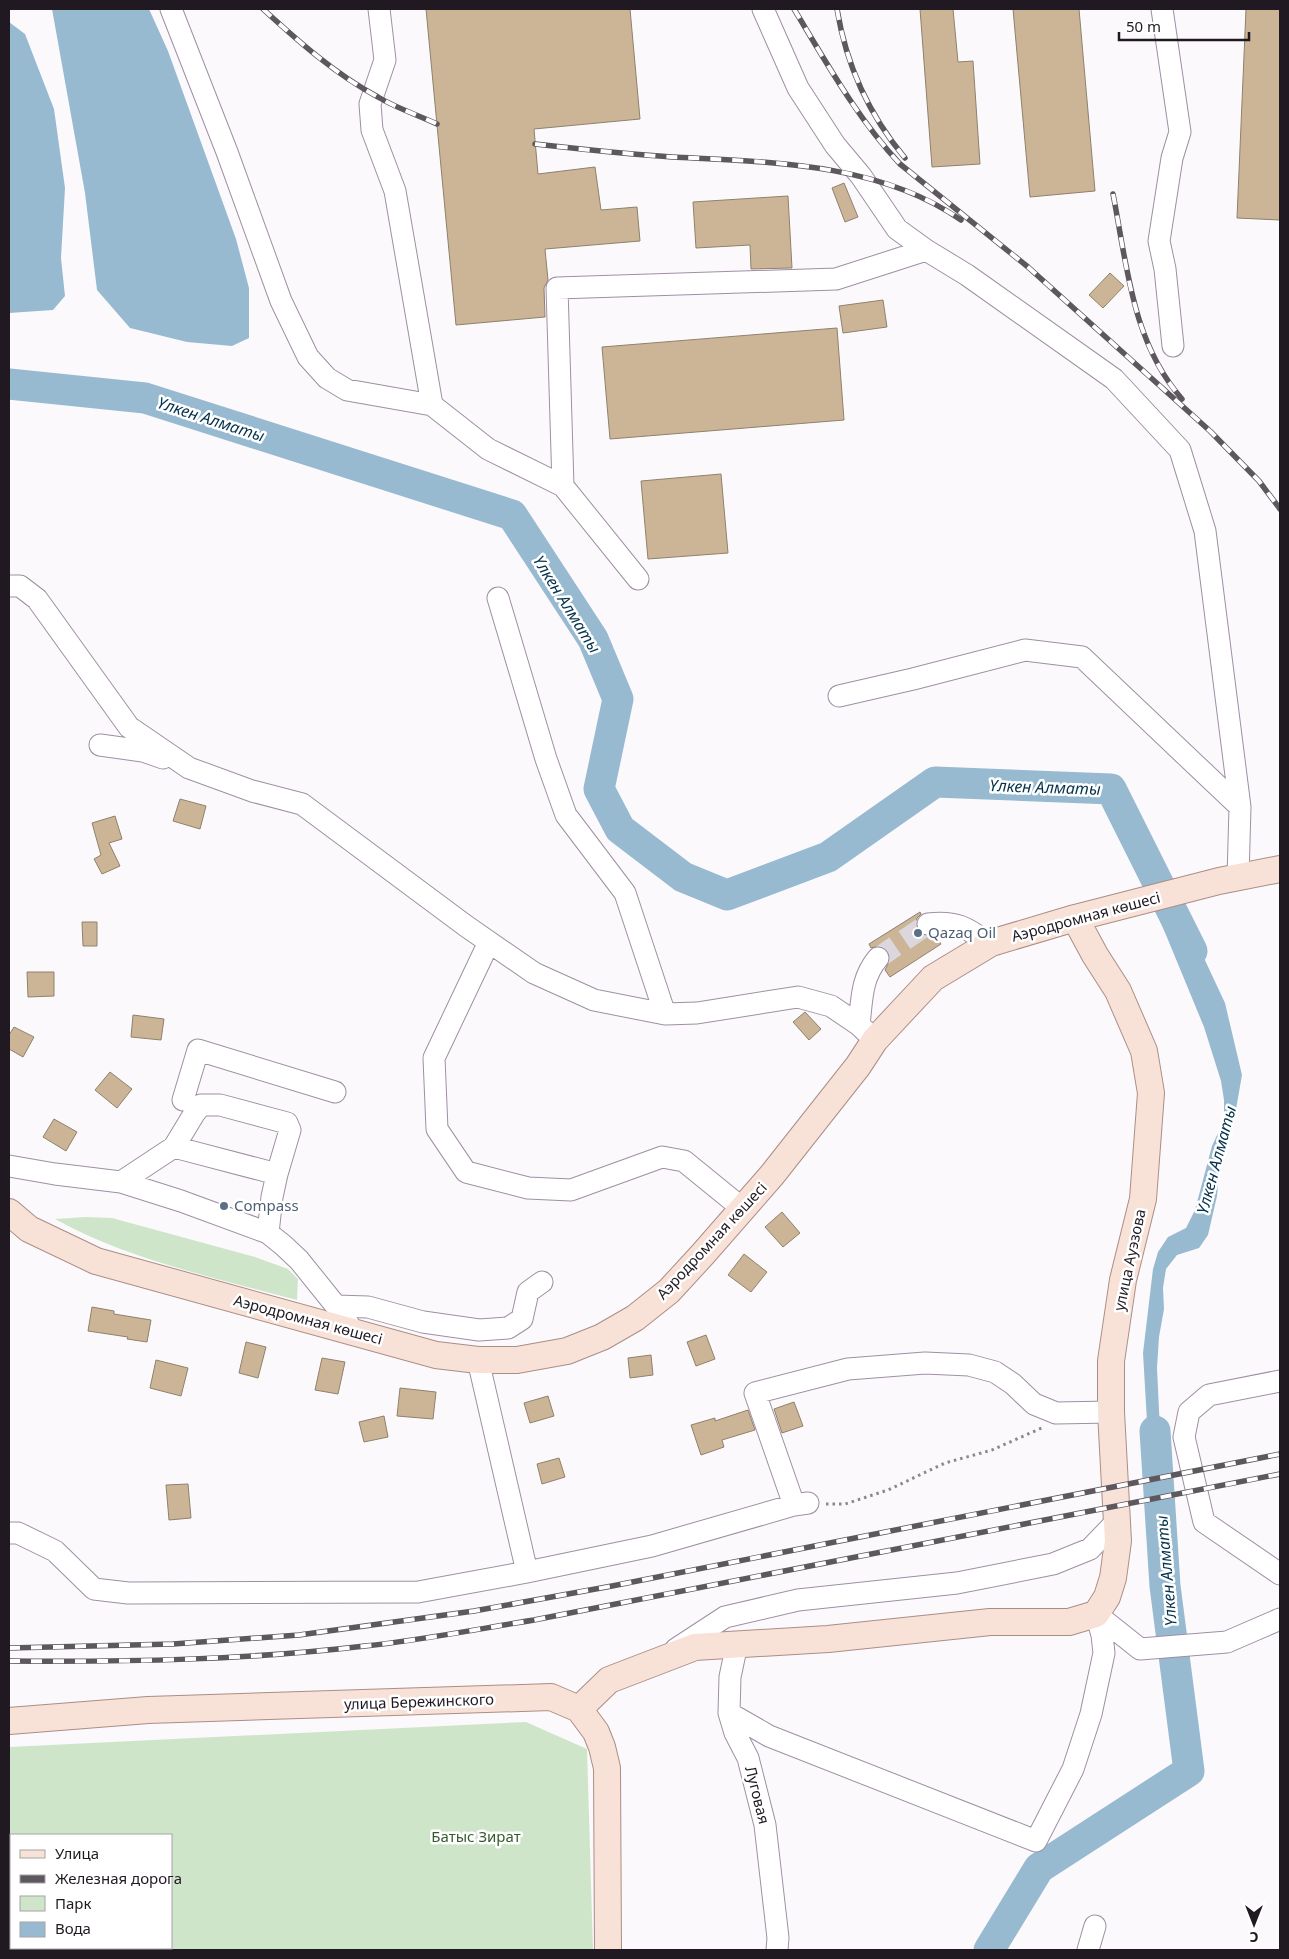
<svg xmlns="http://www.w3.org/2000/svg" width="1289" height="1959" font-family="'Noto Sans',sans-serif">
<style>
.green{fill:#cee5ca;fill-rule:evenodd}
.water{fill:#98bad1}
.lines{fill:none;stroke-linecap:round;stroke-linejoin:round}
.river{stroke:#98bad1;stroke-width:31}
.building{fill:#cbb596;stroke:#8f816c}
.minor-tunnel{stroke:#dbd7dc;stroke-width:21;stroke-dasharray:21 11;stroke-linecap:butt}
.minor-casing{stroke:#9f8fa3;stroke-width:23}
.major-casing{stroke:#aa8e86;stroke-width:28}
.path{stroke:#8c878d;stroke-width:3;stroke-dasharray:2.5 4;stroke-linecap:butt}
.minor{stroke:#fff;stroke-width:21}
.major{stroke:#f8e1d7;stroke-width:26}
.rail-casing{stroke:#5d575e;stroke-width:5.5}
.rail{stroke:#fff;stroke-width:4;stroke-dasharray:11;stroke-linecap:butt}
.service-dot{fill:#5c6f8a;stroke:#fff;stroke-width:2}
.labels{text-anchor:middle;stroke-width:5;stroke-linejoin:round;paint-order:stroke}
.street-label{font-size:15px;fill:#201921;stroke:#fff}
.service-label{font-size:15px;fill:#4e5e75;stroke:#fff;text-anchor:start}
.park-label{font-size:15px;fill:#365a2f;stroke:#fff}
.water-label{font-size:16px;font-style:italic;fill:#04324a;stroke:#fff}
</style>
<rect width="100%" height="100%" fill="#fcf9fd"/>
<path class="green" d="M86,1217L112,1218L255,1257L288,1269L298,1279L297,1300C219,1279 126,1259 55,1219Z
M526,1722L587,1749L593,1950H9V1747ZM11,1835H171V1948H11Z"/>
<path class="water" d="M52,9H149L168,51L236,239L249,288V338L232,346L187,342L130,328L97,290L85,193Z
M9,22L25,34L54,109L65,188L61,258L65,296L53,310L9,313Z
M1181,909L1225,1003L1242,1075L1235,1115L1226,1138L1220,1165L1217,1196L1208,1235L1199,1248L1177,1255L1166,1269L1163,1288L1164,1309L1159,1337L1157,1368L1162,1472L1150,1473L1143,1353L1153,1269L1158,1252L1168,1237L1186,1228L1195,1210L1212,1146L1224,1120V1100L1221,1081L1204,1027L1159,918Z"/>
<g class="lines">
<path class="river" d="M9,384L145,398L512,515L593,639L618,699L599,789L620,829L683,877L727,895L828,857L935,782L1111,789L1192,951
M989,1950L1039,1868L1189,1771L1165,1586L1155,1431"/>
</g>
<path class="building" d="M426,9H630L640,119L534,129L538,174L595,167L601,210L637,207L640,241L545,249L548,280L544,288L545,317L456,325Z
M920,9H953L958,62L973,61L980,164L932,167Z
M1013,9H1079L1095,191L1030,197Z
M1246,9H1280V220L1237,218Z
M844,183L858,217L845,222L832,188Z
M788,196L792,268L751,269L750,245L696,248L693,202Z
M1110,273L1124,286L1103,308L1089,295Z
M883,300L887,327L843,333L839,306Z
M837,328L844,420L610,439L602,347Z
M721,474L728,553L648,559L641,481Z
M180,799L206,806L200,829L173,821Z
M115,816L122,839L109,843L120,866L102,874L94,859L101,855L92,823Z
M920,912L921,914L917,918L916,924L917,931L923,935L935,936L941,944L890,977L885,970L890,960L889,953L885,948L879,946L871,948L869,944Z
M82,922H97V946H83Z
M27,972H54V996L28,997Z
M805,1012L821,1029L809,1040L793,1022Z
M133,1015L164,1019L161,1040L131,1037Z
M14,1027L34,1037L23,1057L9,1049V1035Z
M110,1072L132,1089L117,1108L95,1090Z
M54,1119L77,1132L66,1151L43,1137Z
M782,1212L800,1233L783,1247L765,1227Z
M744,1254L767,1272L751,1292L728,1275Z
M92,1307L114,1311V1314L151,1320L147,1342L127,1339L128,1337L88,1331Z
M706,1335L715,1359L696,1366L687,1342Z
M246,1342L266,1347L258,1378L239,1373Z
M651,1355L653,1375L630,1378L628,1358Z
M322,1358L345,1362L338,1394L315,1390Z
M156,1360L188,1368L181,1396L150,1388Z
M400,1388L436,1392L433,1419L397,1416Z
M548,1396L554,1416L530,1423L524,1403Z
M794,1402L803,1426L782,1433L774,1409Z
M748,1410L755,1430L722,1440L724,1447L701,1455L691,1425L715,1418V1421Z
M384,1416L388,1437L364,1442L359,1422Z
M559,1458L565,1477L542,1484L537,1464Z
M188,1484L191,1518L169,1520L166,1485Z"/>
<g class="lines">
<path class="minor-tunnel" d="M878,958L928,924"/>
<defs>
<path id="minor" d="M171,9L227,152L281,301L308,357L327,378L347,390L432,405
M379,9L385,60L370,104L372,130L395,191L432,405L488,449L563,486L638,579
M763,9L798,88L835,145L861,176L897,229L926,250L967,275L1114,379L1180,450L1205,531L1240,807L1238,878
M1162,9L1180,132L1172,158L1159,241L1165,269L1173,346
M563,486L557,288L836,279L926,250
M9,586H20L37,599L129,727L189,768L252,791L302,804L466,926L534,973L594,1000L665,1014L697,1013L798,997L831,1006L859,1025L875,1040
M498,598L546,759L566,815L625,893L665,1014
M839,696L913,679L1025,650L1082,657L1240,807
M100,745L143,751L163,758
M928,924C956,921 967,927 989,944
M489,942L434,1058L437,1129L466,1172L528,1188L571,1190L662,1157L684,1161L743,1209
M859,1025C862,1000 861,978 878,958
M183,1100L198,1050L335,1092
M174,1147L277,1174
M9,1166L55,1174L121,1182L181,1201L268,1233L283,1245L299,1260L336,1306L355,1334
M121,1182L174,1147L194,1114L201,1105H220L287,1123L290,1130L277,1174L272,1197L268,1233
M336,1306L368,1307L423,1322L479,1330L508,1328L522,1319L528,1292L542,1282
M478,1360L527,1572
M1280,1381L1209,1395L1189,1412L1184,1437L1204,1522L1280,1574
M794,1505L755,1393L848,1369L925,1363L969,1365L995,1372L1013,1384L1034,1404L1056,1413L1111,1412
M9,1533H18L55,1551L94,1589L128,1593L418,1592L527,1572L652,1546L794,1505L808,1503
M1096,1614L1140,1649L1227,1642L1280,1619
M737,1644L730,1677L729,1713L735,1733L748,1758L765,1825L778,1938L777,1950
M676,1649L725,1617L798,1600L957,1583L1053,1564L1090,1549L1117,1521
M729,1713L769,1736L1036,1841L1073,1769L1091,1714L1104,1653L1102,1635L1096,1614
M1088,1950L1095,1926"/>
<path id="major" d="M9,1212L29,1229L96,1261L436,1355L478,1360H517L567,1351L602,1337L635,1318L669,1291L703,1254L772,1175L858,1066L875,1040L933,978L991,943L1075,918L1219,881L1280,869
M579,1709L609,1680L695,1647L828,1639L990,1622H1069L1096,1614L1107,1597L1113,1578L1118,1541L1111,1412V1361L1123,1280L1143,1199L1151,1093L1144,1051L1118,991L1095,955L1075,918
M9,1721L148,1710L551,1697L579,1709L596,1732L602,1747L607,1768L608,1950"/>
</defs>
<use href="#minor" class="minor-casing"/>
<use href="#major" class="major-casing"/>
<path class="path" d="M826,1504H845L888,1490L945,1463L992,1450L1044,1427"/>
<use href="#minor" class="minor"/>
<use href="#major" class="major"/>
<defs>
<path id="rail" d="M263,9C298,41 335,74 378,97C396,108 418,115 437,124
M794,9C826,62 857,118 900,164L1028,267L1210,431L1259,481L1280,509
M837,9C846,64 869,115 905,158
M535,144C580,149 626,154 672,157C768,162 878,162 961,220
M1113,194C1127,265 1132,342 1182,399
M9,1648L173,1644L299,1635L474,1611L612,1586L1280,1454
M9,1661C128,1662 247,1660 365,1646C422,1640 478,1629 534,1620L1280,1474"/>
</defs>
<use href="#rail" class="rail-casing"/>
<use href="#rail" class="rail"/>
</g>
<g class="service-dot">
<circle cx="918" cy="933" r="5"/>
<circle cx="224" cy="1206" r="5"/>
</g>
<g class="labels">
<g class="street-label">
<text transform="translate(1086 917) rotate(-15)" y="5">Аэродромная көшесі</text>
<text transform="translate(712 1241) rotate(-47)" y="5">Аэродромная көшесі</text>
<text transform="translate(1130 1260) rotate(-78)" y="5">улица Ауэзова</text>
<text transform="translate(308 1320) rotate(15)" y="5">Аэродромная көшесі</text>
<text transform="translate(419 1702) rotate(-2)" y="5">улица Бережинского</text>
<text transform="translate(757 1795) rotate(76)" y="5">Луговая</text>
</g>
<g class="service-label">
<text x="928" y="938">Qazaq Oil</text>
<text x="234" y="1211">Compass</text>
</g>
<g class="park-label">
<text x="476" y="1842">Батыс Зират</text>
</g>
<g class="water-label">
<text transform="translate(211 419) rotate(18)" y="6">Үлкен Алматы</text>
<text transform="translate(567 604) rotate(58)" y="6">Үлкен Алматы</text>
<text transform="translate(1045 787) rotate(2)" y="6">Үлкен Алматы</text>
<text transform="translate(1216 1160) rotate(-75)" y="6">Үлкен Алматы</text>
<text transform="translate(1166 1571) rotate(-95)" y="6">Үлкен Алматы</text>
</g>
</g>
<rect width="1289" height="1959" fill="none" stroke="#201921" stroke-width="20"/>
<rect x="10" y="1834" width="162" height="115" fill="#ffffff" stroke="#a6a3a6"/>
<rect x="20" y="1850" width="25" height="8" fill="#f8e1d7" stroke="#a6a3a6"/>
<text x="55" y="1859" font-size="15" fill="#201921">Улица</text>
<rect x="20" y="1875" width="25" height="8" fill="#5d575e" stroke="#a6a3a6"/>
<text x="55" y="1884" font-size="15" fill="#201921">Железная дорога</text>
<rect x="20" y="1896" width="25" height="15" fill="#cee5ca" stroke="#a6a3a6"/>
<text x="55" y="1909" font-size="15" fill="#201921">Парк</text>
<rect x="20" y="1922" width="25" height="15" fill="#98bad1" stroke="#a6a3a6"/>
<text x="55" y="1934" font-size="15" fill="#201921">Вода</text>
<g transform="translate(1254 1924) rotate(180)" stroke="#ffffff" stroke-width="4" paint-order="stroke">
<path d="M0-4L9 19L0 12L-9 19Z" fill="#201921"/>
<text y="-8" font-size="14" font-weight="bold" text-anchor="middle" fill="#201921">С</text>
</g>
<path d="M1119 32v8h130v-8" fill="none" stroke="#201921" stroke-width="2.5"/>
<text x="1126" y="32" font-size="15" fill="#201921" stroke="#ffffff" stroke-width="4" paint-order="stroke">50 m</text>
</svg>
